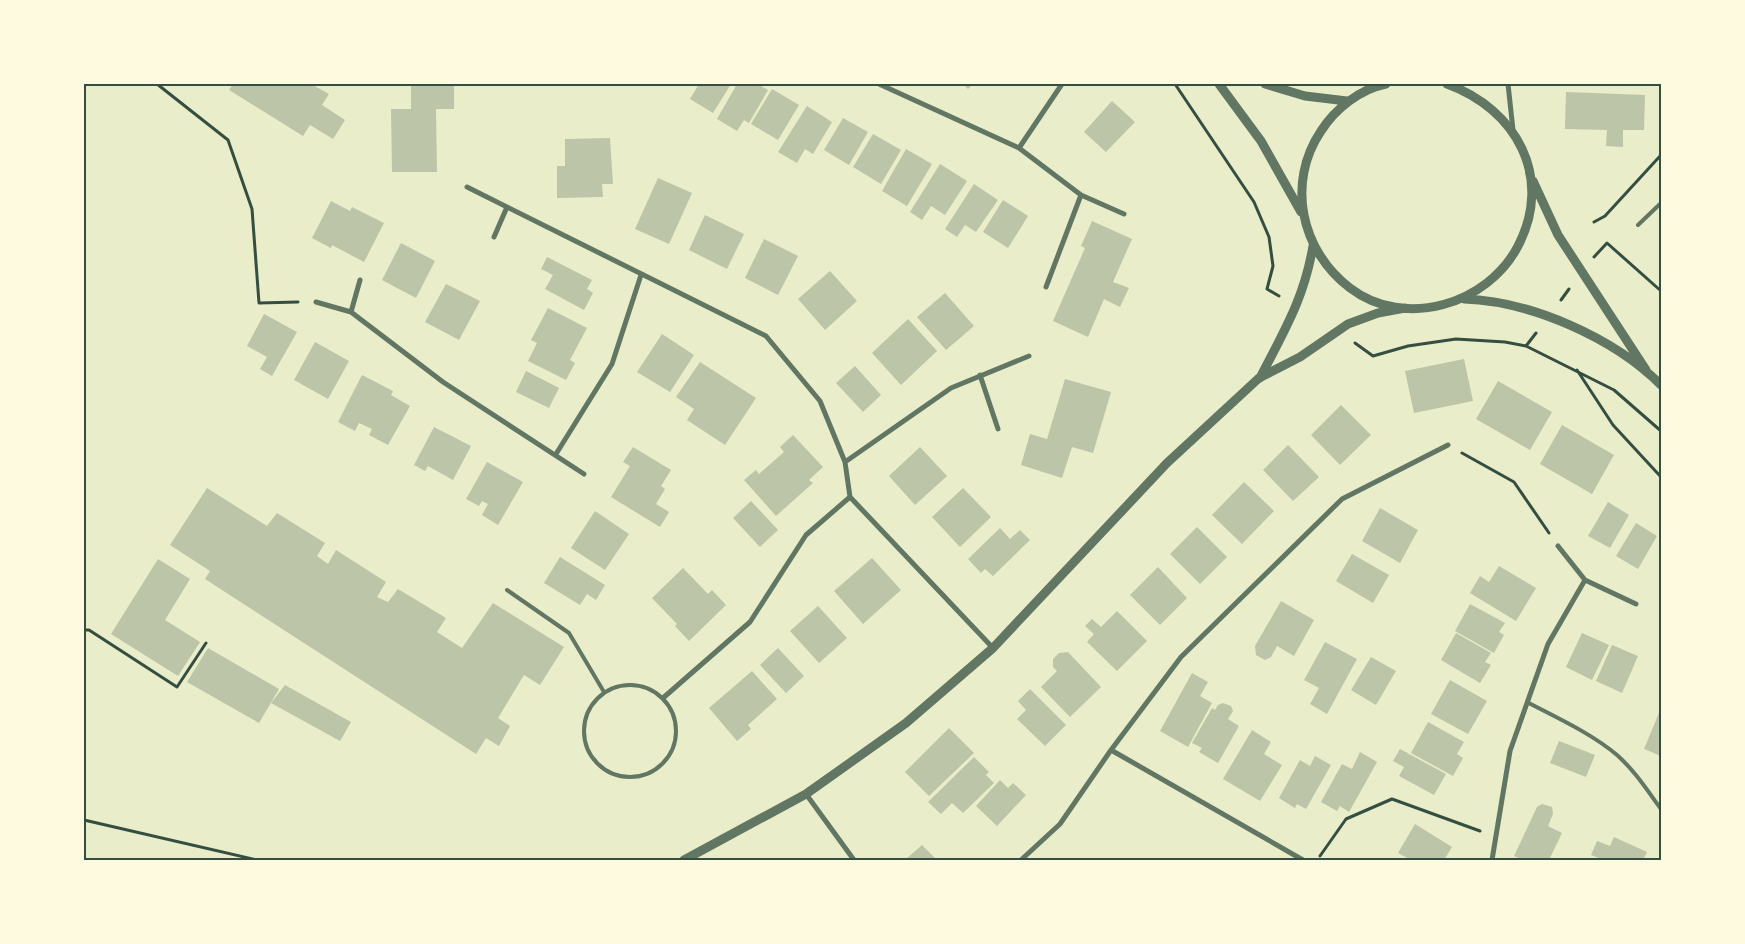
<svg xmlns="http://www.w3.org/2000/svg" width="1745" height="944" font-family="'Public Sans',sans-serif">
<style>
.building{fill:#bcc5a7}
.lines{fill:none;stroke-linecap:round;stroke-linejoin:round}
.path{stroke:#344e41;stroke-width:3}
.service{stroke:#617663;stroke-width:4}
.minor{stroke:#617663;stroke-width:5}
.tertiary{stroke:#617663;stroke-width:9}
.neatline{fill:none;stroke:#344e41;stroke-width:2}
</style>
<rect width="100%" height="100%" fill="#e9edc9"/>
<path class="building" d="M233,84H311L329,94L322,105L345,120L333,139L310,125L303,136L229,90Z
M411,84H454V109H436L437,172H392L391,109H411Z
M699,84H731L713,113L690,99Z
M737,84H758L768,90L749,123L744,120L737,131L717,119Z
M963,84H973L968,89Z
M772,89L799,105L778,140L751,124Z
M1566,92L1645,95L1644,130H1623V147L1606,146L1607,130L1565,129Z
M1112,101L1135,122L1106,152L1084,132Z
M807,106L832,122L813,154L805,149L797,163L778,152Z
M843,118L868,132L849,165L824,150Z
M873,134L901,150L881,184L853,167Z
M610,138L613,184H602L603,197L557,198V166H565V139Z
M906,149L932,164L907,206L882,191Z
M940,164L967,181L945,215L931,206L922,220L910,212Z
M658,178L692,193L669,244L635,229Z
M974,184L998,200L976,232L965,225L957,237L945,229Z
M1003,200L1028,216L1008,248L983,232Z
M331,201L350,211L352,207L384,223L364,262L332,245L331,248L312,238Z
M705,215L744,234L727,269L689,250Z
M1092,221L1132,239L1113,282L1129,288L1120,307L1104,299L1088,337L1053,321L1085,248L1081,246Z
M764,239L798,256L778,295L745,278Z
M401,243L435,261L416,298L382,280Z
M547,257L592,280L587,289L593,293L584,310L545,289L553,275L541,269Z
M830,271L857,301L825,330L798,299Z
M446,284L480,301L459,340L425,322Z
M945,293L974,326L946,350L917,317Z
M548,308L587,328L570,360L575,363L566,380L528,361L537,343L531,340Z
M264,314L297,332L272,376L260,369L267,357L247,346Z
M908,319L937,351L901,385L872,353Z
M662,334L694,355L670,392L637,372Z
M315,342L349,361L328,399L294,380Z
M1464,359L1473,401L1414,413L1405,371Z
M700,362L756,398L725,445L687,420L694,409L676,397Z
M855,366L881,395L863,412L836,383Z
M526,371L559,388L549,408L516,392Z
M362,375L393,391L391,395L410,406L388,445L369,435L372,429L359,423L355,431L338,422Z
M1065,379L1111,392L1093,453L1072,447L1062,478L1021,465L1030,434L1047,439Z
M1498,381L1552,412L1530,450L1476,419Z
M1341,405L1371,435L1340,465L1311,435Z
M1562,425L1614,455L1592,494L1540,464Z
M434,427L471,446L453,480L428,466L425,471L414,465Z
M793,435L823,467L809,480L813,483L776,516L744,480L756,470L759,474L784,452L780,447Z
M1288,445L1319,477L1293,501L1263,470Z
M633,447L671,470L661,486L665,489L656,504L669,512L660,527L611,497L630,466L623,462Z
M920,447L947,476L915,505L889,476Z
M487,462L523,482L498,525L482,515L488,504L482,501L479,506L466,499Z
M1244,482L1274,511L1242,544L1212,515Z
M207,488L267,526L277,513L325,543L317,556L328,564L336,550L386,582L377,597L388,602L398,589L446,618L437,632L462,648L493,603L564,647L540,685L524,675L498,718L510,726L499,746L486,738L476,754L205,579L210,571L170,545Z
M963,488L991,517L960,547L932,517Z
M751,501L778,530L760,547L733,518Z
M1608,502L1629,515L1610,548L1588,536Z
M1380,508L1418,530L1400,563L1362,541Z
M595,511L629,534L605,570L571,548Z
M1636,523L1657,536L1638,569L1616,556Z
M1197,527L1227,557L1200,584L1170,554Z
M1000,528L1010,539L1020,530L1030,540L993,576L985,569L981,573L968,559Z
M1352,554L1389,575L1373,603L1336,581Z
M560,557L605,585L596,600L587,594L580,605L544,583Z
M872,558L901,590L863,624L834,591Z
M158,559L190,579L165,620L200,642L178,676L111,634Z
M1499,566L1536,588L1516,621L1470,593L1480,576L1489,582Z
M1158,567L1187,598L1160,625L1130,595Z
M683,568L708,594L712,590L726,605L689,641L675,626L677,624L652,598Z
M1281,601L1314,620L1294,656L1277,646L1271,657L1265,660L1256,655L1255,646Z
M1470,604L1505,623L1499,632L1504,635L1494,653L1455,631Z
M818,606L847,638L819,663L790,631Z
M1117,611L1147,641L1117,671L1087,642L1094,634L1085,626L1092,619L1101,627Z
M1456,633L1491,653L1485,662L1491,665L1480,683L1441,660Z
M1582,633L1609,645L1592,680L1566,667Z
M1325,642L1357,659L1327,714L1310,704L1319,688L1304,680Z
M1612,645L1638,656L1622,693L1596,681Z
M208,648L279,689L259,723L187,682Z
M778,648L804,676L786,693L760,665Z
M1068,652L1101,687L1070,717L1041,687L1057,671L1053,667V659L1059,653Z
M1371,657L1396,671L1376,705L1351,690Z
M752,671L777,699L748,725L751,729L737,741L709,708Z
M1192,673L1208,682L1200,696L1212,703L1188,747L1160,731Z
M1450,680L1487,701L1468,734L1431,714Z
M285,685L351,722L340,741L271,703Z
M1030,689L1066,725L1045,746L1017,719L1026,710L1018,701Z
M1223,703L1231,706L1233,711L1228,719L1239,726L1218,763L1199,752L1202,748L1192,743L1212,708L1215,710L1218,705Z
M1661,708V756L1644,749Z
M1428,722L1464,742L1457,754L1463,758L1453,776L1411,753Z
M949,728L974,753L929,796L905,772Z
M1252,730L1271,742L1264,754L1282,765L1260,801L1223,779Z
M1559,741L1595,755L1586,777L1550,763Z
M1400,749L1446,774L1434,795L1399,776L1404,767L1393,761Z
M1360,752L1377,762L1349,812L1340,806L1337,811L1321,802L1342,764L1352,769Z
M1315,756L1331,765L1306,809L1297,804L1295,808L1279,798L1300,760L1310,766Z
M974,757L989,772L986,775L994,783L963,813L952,803L941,814L928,802Z
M1000,780L1008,788L1013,783L1026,795L997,826L976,806Z
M1542,804L1552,807L1553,814L1548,826L1562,833L1549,860H1523L1514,856L1537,807Z
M1415,824L1452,847L1444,860H1411L1398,853Z
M1614,837L1647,852L1643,860H1603L1591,855L1597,841L1610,846Z
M922,845L937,860H905Z"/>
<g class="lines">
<path class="path" d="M157,84L228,140L252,209L259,303L298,302
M1175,84L1254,202L1269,237L1273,266L1267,289L1279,296
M1594,222L1605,216L1661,155
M1594,257L1607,243L1661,291
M1561,300L1569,289
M1355,343L1373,356L1408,346L1456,339L1505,342L1526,346L1614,390L1661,431
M1526,346L1536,333
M1577,370L1613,425L1661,477
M1462,453L1514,482L1549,533
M84,630H89L177,687L206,643
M84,820L257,860
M1320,856L1346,819L1392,799L1480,831"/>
<path class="service" d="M1638,225L1661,203
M507,590L569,633L604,692
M584 731a46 46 0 1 1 92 0a46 46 0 1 1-92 0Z
M1527,702C1557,718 1591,733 1617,755C1635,771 1647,790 1661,809
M1661,860V859"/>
<path class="minor" d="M879,84L1019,148L1081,195L1124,214
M1508,84L1513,130
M1019,148L1062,84
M467,187L766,336L820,401L845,462L850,497L993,648
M494,237L507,207
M1046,287L1081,195
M316,302L351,312L443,382L584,474
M351,312L360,280
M980,375L998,429
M556,454L612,364L641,275
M845,462L951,388L1029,356
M1558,546L1585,580L1636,604
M663,698L750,622L806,535L850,497
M1111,750L1303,860
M806,794L854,860
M1021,860L1060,824L1111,750L1181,657L1342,499L1448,445
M1492,860L1510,751L1548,644L1585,580"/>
<path class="tertiary" d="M1219,84L1261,141L1301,212
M1265,84L1305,96L1347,101
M1386,84C1360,89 1335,109 1321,131C1286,183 1301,251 1350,288C1405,330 1488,304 1518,246C1554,177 1516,109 1447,84
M1533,181L1558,235L1646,370
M1464,299C1531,301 1614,338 1661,385
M1260,378C1284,331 1304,299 1313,246
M684,860L806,794L906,723L993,648L1167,463L1259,378L1300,357L1348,324L1378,313L1405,308"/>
</g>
<rect width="1745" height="944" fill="none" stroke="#fefae0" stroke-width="170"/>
<rect x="85" y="85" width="1575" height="774" class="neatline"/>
</svg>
